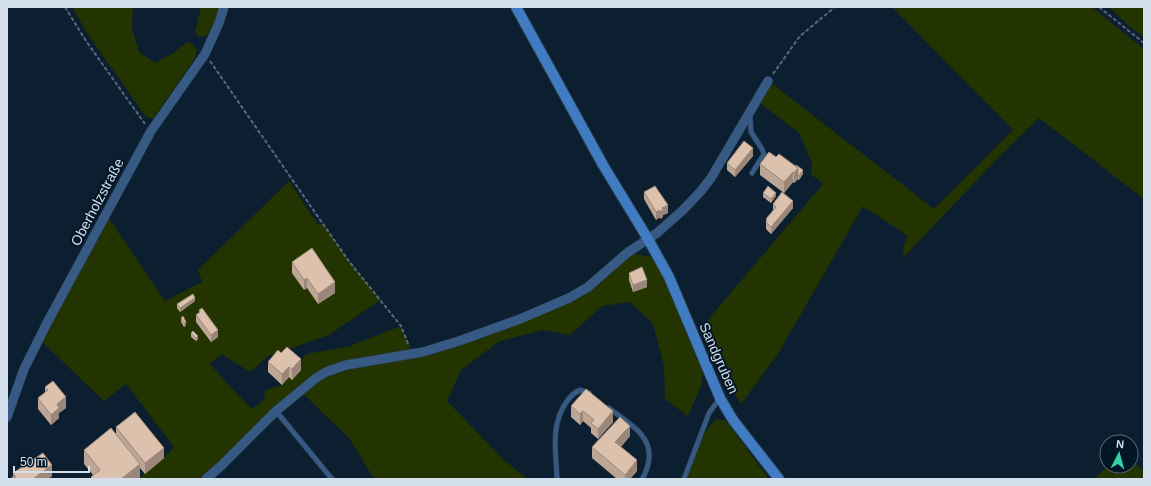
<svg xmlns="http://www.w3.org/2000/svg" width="1151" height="486" font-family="Arial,sans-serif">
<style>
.green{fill:#233401}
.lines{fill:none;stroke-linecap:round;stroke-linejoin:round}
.lane-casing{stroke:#273a4a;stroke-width:6}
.street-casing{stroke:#273a4a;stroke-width:10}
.secondary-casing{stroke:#273a4a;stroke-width:12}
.path{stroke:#576878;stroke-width:2;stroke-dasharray:4 2;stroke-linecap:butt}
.lane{stroke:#375a85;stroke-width:4.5}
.street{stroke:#375a85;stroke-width:9}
.secondary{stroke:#417bc1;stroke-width:10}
.wall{fill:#bda695}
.shaded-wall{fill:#9a8779}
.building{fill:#dcc1ad;stroke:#9a8779}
.labels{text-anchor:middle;stroke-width:4;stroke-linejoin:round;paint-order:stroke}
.street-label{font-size:14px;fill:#d3e0ec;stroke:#031626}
</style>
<rect width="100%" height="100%" fill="#0b1f30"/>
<path class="green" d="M72,7H133L132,28L139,52L155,63L173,53L187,42L192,44L197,49L195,58L153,119L146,117L87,33Z
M201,7H220L215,24L207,36L199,37L195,32Z
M892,7H1092L1144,49V199L1039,118L996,160L903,258L904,244L908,236L863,206L778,354L741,404C726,379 708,351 706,322L823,184L811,174L812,163L799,133L760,103L771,83L934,209L1013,130Z
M1109,7H1144V37L1129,26Z
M289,181L318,225L323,224L348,260L380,300L329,335L268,356L250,372L222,354L210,364L234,391L252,409L264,400L265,390L282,385L289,377L295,365L307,354L350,346L401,326L412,354L569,298L627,253L659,258L704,362L701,386L688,416L665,399L664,366L653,324L630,302L602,306L570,335L543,330L500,341L461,370L447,401L502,458L527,479H374L349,438L300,391L204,479H138L164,458L174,447L126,384L104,401L40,340L106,214L165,301L202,282L198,270Z
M716,419L726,421L769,479H685L699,440Z
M1131,461L1144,470V479H1095L1107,466H1131Z"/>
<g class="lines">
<defs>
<path id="lane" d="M750,114L751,132L762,149L764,154L752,173
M609,408C626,422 652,434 649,459C648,467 646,473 642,479
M276,411L332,479
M557,479C556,451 550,425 567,401C571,396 575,391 581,390L589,393
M684,479L709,413L720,398"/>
<path id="street" d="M7,417L24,369L47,323L151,131L205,54L219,23L224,7
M206,479L221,466L276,411L316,378L326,372L346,365L423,352L459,341L520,319L569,298L588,287L627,253L657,233L683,210L701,191L711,178L768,81"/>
<path id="secondary" d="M516,7L603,165L648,239L669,277L720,398L733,420L779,479"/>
</defs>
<use href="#lane" class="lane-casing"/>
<use href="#street" class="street-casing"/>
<use href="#secondary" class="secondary-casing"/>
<path class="path" d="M65,7L86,41L145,124
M1099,7L1144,43
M210,61L348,260L401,326L409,346
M773,74L800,36L835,7"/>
<use href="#lane" class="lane"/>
<use href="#street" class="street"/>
<use href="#secondary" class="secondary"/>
</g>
<path class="wall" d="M753,156L735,177L727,170V163Z
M760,164L803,174L799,180L798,179L794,183L793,182L784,193L760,175Z
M644,192L668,213L663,215V217L660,219V217L656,220L644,199Z
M763,193L776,196L771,203L763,197Z
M773,204L793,208L771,234L766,229V219L773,211Z
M292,262L335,293L318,304L307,288L304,290L292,273Z
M629,273L647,287L633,292L629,280Z
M195,301L180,312L177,308V304Z
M199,310L218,337L211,342L196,322V315L199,313Z
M181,318L186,325L184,327L181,322Z
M191,333L198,339L196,341L191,337Z
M278,350L301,370L292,380L289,377L282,385L268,372V362Z
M45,387L66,408L59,413V418L51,425L38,409V398L45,393Z
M571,406L613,422L598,439L591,433V428L583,421L580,425L571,417Z
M116,427L164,458L145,474L140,468V477L138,479H91V477L93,475L84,464V450L116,434Z
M630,436L621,447L637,471L630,479H617L592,458V447Z
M13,473L52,476L48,479H10L13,477Z"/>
<path class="shaded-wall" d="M753,148V156L735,177V170Z
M798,168V179L794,183V173Z
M803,170V174L799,180V176Z
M793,172V182L784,193V182Z
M776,193V196L771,203V199Z
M793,201V208L771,234V227Z
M668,205V213L663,215V217L660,219V212L662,208Z
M660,210V217L656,220V212Z
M307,278V288L304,290V280Z
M647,280V287L633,292V285Z
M335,282V293L318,304V294Z
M195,298V301L180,312V308Z
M186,322V325L184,327V323Z
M218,330V337L211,342V335Z
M198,336V339L196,341V338Z
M301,359V370L292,380V369Z
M289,367V377L282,385V374Z
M66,397V408L59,413V418L51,425V415L57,404Z
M583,411V421L580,425V414Z
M613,411V422L598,439V429Z
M630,426V436L615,453V442Z
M164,448V458L145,474V463Z
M637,460V471L630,479H625V475Z
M140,464V477L138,479H121Z
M52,465V476L48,479H33Z"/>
<path class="building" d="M744,141L753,148L735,170L727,163Z
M769,152L776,157L779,154L798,168L794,173L793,172L784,182L760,164Z
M796,165L803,170L799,176L798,175V168L795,166Z
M655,186L668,205L662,208L663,210L660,212V210L656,212L644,192Z
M768,186L776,193L771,199L763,193Z
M782,192L793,201L771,227L766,222L767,220L766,219L776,207L773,204Z
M312,248L335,282L318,294L307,278L304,280L292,262Z
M642,267L647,280L633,285L629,273Z
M193,294L195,298L180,308L177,304Z
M202,308L218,330L211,335L196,315L200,312L199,310Z
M183,316L186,322L184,323L181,318Z
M193,331L198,336L196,338L191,333Z
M287,347L301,359L292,369L289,367L282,374L268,362L278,350L281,353Z
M53,381L66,397L57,404L59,408L51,415L38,398L48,390L45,387Z
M586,389L613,411L598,429L591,423L594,420L583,411L580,414L571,406Z
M135,412L164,448L145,463L116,427Z
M620,417L630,426L615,442L637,460L625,475L592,447Z
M111,428L140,464L121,479H93L91,477L100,470L84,450Z
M43,453L52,465L33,479H17L13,473Z
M13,477L15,479H10Z"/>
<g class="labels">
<g class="street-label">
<text transform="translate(97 202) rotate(-62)" y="5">Oberholzstraße</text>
<text transform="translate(719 358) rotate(66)" y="5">Sandgruben</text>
</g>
</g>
<rect width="1151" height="486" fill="none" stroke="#d3e0ec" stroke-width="16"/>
<g transform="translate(1119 454) rotate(6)"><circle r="19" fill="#031626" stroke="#566775"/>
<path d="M0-3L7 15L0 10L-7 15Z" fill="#35d4a7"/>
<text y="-6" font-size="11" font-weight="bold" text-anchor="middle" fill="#d3e0ec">N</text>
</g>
<path d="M14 466v6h75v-6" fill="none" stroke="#d3e0ec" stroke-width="2"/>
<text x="20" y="466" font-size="12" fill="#d3e0ec" stroke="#031626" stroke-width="3" paint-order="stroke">50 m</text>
</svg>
